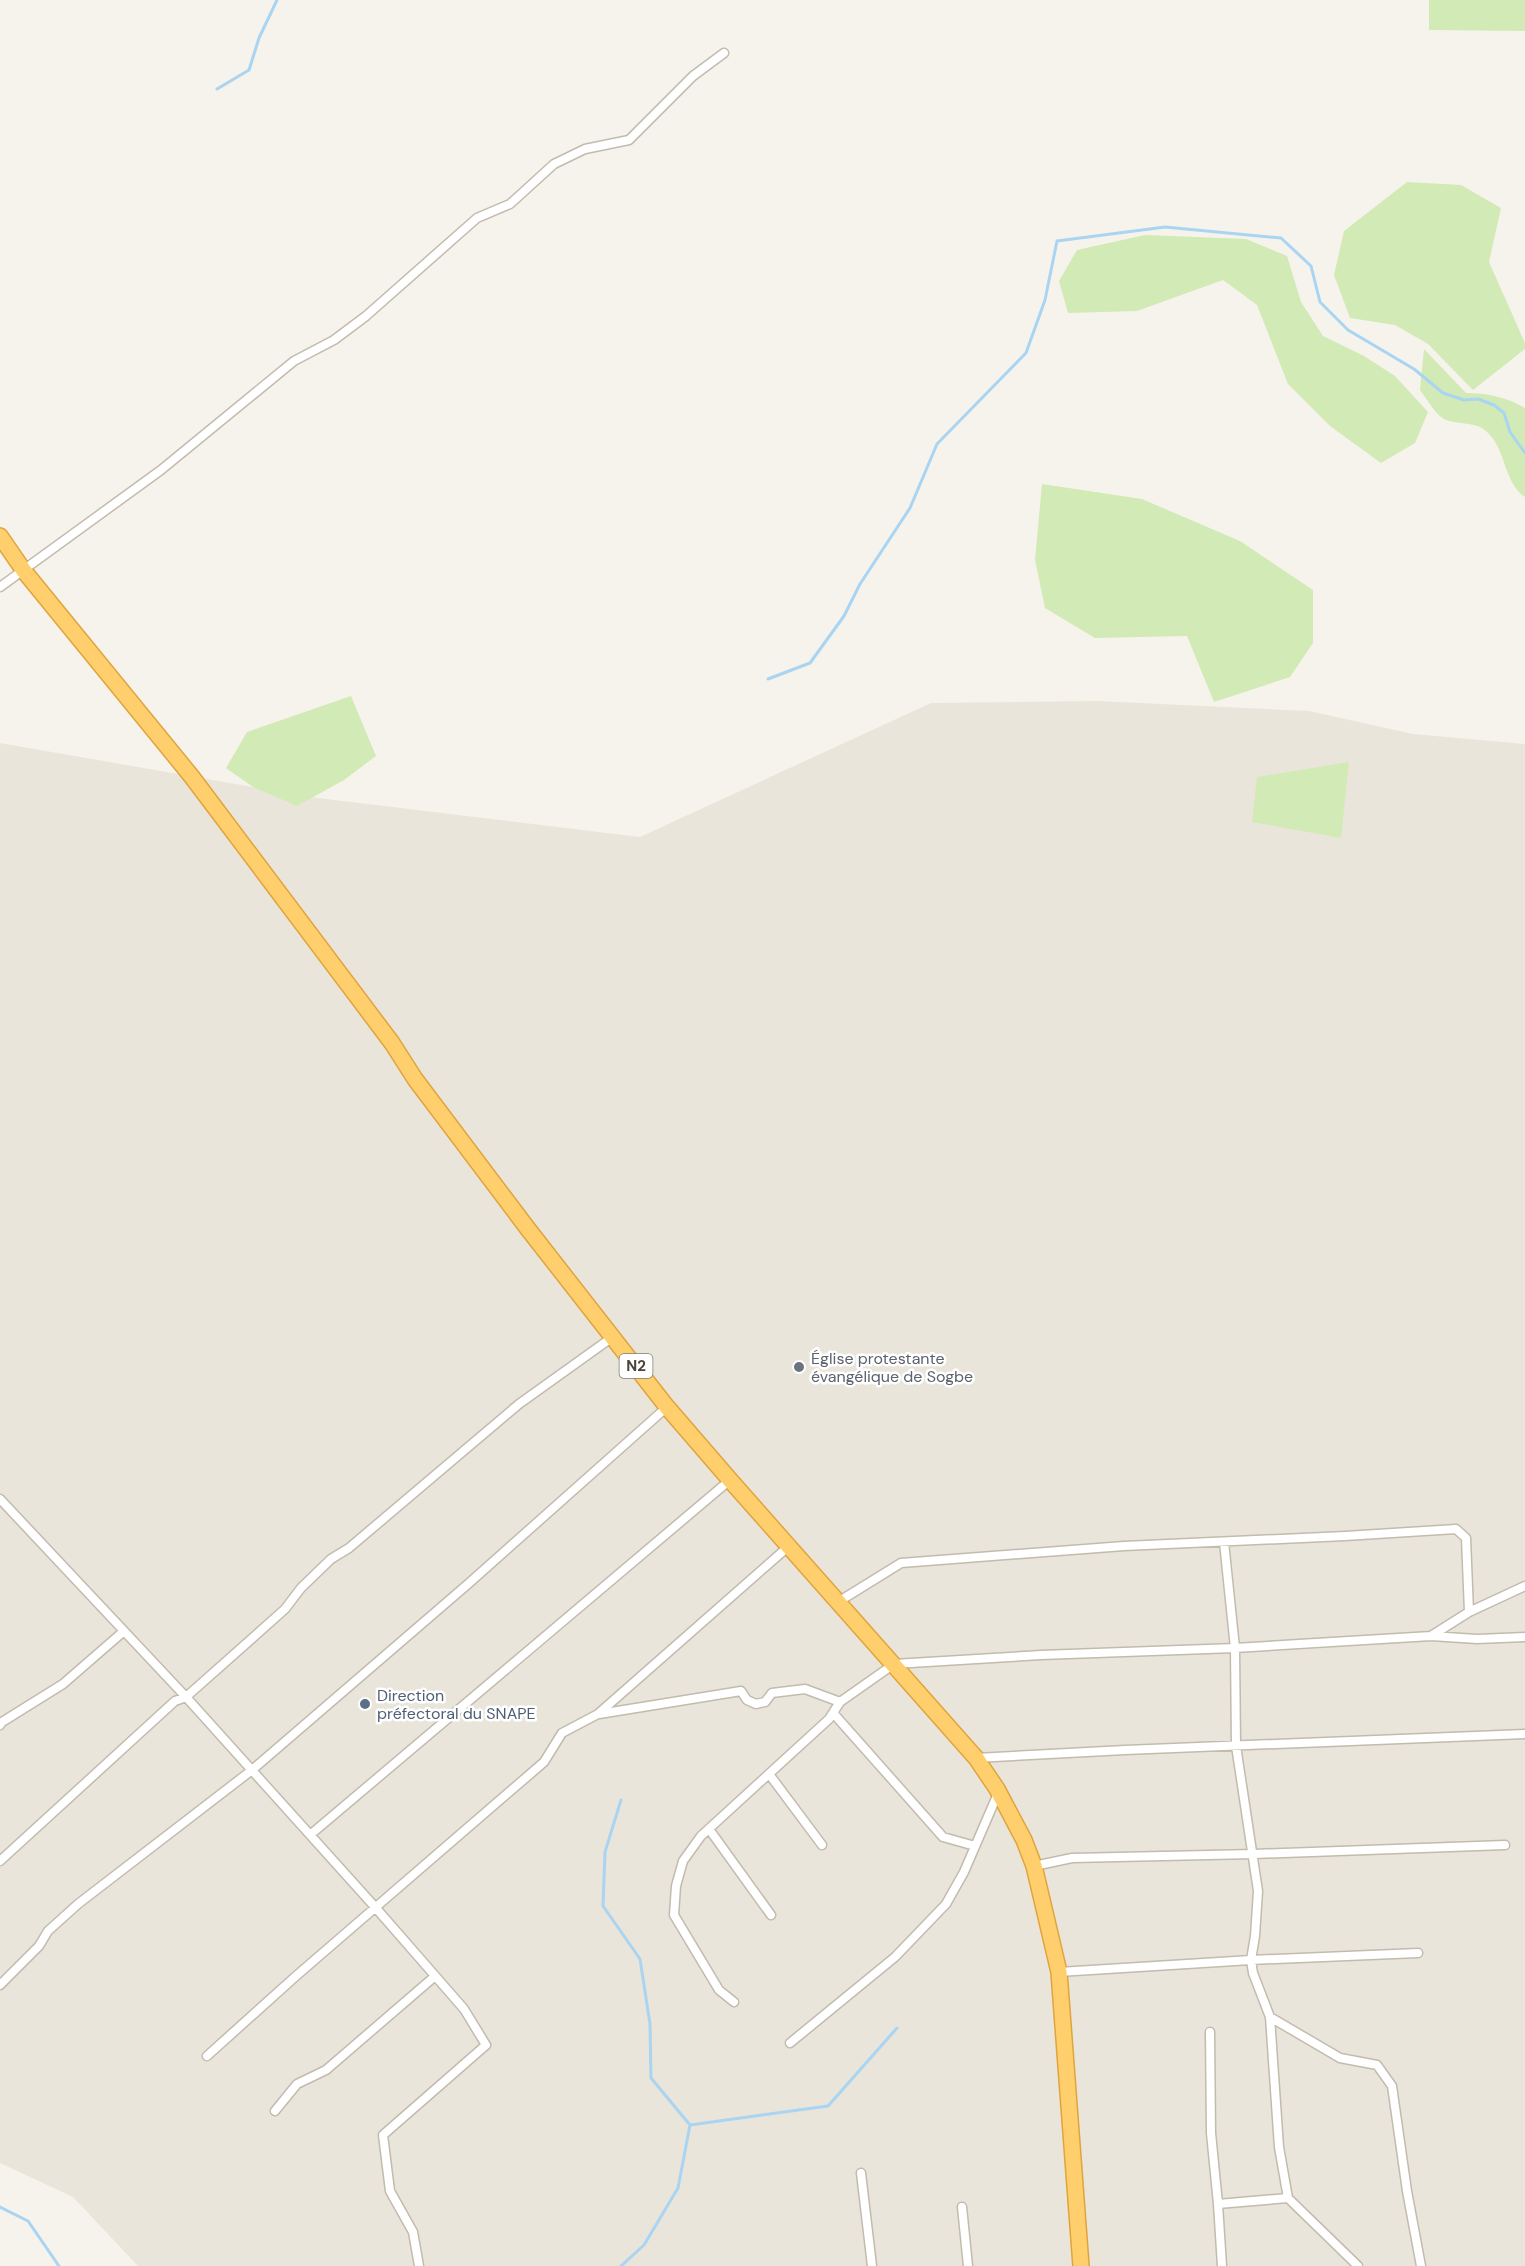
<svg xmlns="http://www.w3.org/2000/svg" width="1525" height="2266" font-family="'DM Sans',sans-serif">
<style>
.residential{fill:#eae5da}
.green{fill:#d2eab5}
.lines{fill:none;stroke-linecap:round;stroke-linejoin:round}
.stream{stroke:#a9d4f2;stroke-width:3}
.street-casing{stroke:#c2bbae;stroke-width:11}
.highway-casing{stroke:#e0a43c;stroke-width:18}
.street{stroke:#fff;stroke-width:8}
.highway{stroke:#ffcf6e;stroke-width:15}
.worship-dot{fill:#6b7280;stroke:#fff;stroke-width:2}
.service-dot{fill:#5c6f8a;stroke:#fff;stroke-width:2}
.labels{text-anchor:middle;stroke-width:5;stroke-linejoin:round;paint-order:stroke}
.shield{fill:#fff;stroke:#817c74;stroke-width:1.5}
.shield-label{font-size:15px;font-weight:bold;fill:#4b4439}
.worship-label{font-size:16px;fill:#5b616d;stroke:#fff;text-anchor:start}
.service-label{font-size:16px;fill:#4e5e75;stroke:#fff;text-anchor:start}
</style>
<rect width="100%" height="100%" fill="#f6f3ec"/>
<path class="residential" d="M1097,701L1309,711L1413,734L1525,744V2266H138L73,2197L0,2163V743L310,797L640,837L931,703Z"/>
<path class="green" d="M1429,0H1525V31L1429,30Z
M1407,182L1461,185L1501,208L1489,262L1525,343V349L1473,390L1428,344L1395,325L1350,318L1334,275L1344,231Z
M1145,235L1246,239L1287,256L1301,302L1323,336L1364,356L1395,376L1428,412L1415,443L1381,463L1330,426L1288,384L1257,305L1223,280L1137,311L1068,313L1059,281L1077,250Z
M1424,349L1466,393C1486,393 1507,397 1525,408V497C1504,483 1506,450 1488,433C1476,420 1459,426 1444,419C1435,414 1427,399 1420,390Z
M1042,484L1142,499L1240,541L1313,590V643L1290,677L1214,702L1187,636L1095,638L1045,608L1035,560Z
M351,696L376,756L344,780L297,806L253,787L226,768L247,732Z
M1349,762L1341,838L1252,822L1257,777Z"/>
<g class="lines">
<path class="stream" d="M217,89L249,70L259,38L277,0
M768,679L810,663L844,616L860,584L910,508L937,444L1026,353L1045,300L1057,241L1165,227L1281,238L1311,266L1320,302L1348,330L1414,369L1443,393L1464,400L1478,399L1494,405L1504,413L1510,432L1525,453
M621,1800L605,1852L603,1906L640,1959L650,2024L651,2078L690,2125L678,2188L644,2245L621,2266
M690,2125L828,2106L897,2028
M0,2207L28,2221L59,2266"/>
<defs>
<path id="street" d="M0,587L161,470L294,361L334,340L366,316L477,218L510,204L554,164L585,149L629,140L693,76L724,53
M0,1499L186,1697L375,1907L464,2009L486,2045L383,2135L390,2191L413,2232L419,2266
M1224,1542L1235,1648L1236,1746L1258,1891L1255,1936L1251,1960L1253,1973L1270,2017L1279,2147L1288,2198L1358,2266
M838,1602L901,1563L1124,1546L1345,1536L1456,1529L1466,1538L1469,1612
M1431,1636L1469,1612L1525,1586
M599,1714L741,1691L747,1700L756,1704L765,1702L772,1693L805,1689L840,1702
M834,1714L943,1837L975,1846
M0,1725L2,1722L63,1684L124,1631
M976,1758L1125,1750L1525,1734
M769,1774L822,1845
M709,1829L771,1915
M310,1835L730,1480
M0,1861L175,1701L186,1697L285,1609L301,1588L331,1559L349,1548L519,1404L614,1336
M1034,1866L1072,1858L1254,1854L1505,1845
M1059,1972L1251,1960L1418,1953
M0,1985L39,1946L48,1931L78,1904L252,1770L468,1584L667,1407
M734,2002L719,1990L674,1915L676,1886L683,1861L701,1836L829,1719L840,1702L894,1664L1041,1655L1235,1648L1431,1636L1477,1639L1525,1637
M1270,2017L1340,2058L1377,2065L1392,2086L1407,2191L1421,2266
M1210,2032L1211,2133L1218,2204L1222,2266
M790,2043L895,1957L946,1904L964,1872L996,1798L997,1793
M207,2056L296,1976L544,1762L562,1733L598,1714L789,1546
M275,2111L297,2084L326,2070L434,1977
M861,2173L872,2266
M1218,2204L1288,2198
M962,2207L968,2266"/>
<path id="highway" d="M0,536L24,571L192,777L392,1043L415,1079L528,1229L667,1407L730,1480L976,1758L997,1789L1024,1840L1034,1866L1059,1972L1081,2266"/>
</defs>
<use href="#street" class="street-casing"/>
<use href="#highway" class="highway-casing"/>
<use href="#street" class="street"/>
<use href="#highway" class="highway"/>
</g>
<circle class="worship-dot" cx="799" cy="1367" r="6"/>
<circle class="service-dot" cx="365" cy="1704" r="6"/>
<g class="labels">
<rect class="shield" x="619.5" y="1354" width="33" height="24" rx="4.5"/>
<g class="shield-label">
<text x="636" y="1371">N2</text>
</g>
<g class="worship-label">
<text x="811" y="1364">Église protestante<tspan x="811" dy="18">évangélique de Sogbe</tspan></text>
</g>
<g class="service-label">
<text x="377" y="1701">Direction<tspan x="377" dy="18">préfectoral du SNAPE</tspan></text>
</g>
</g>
</svg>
